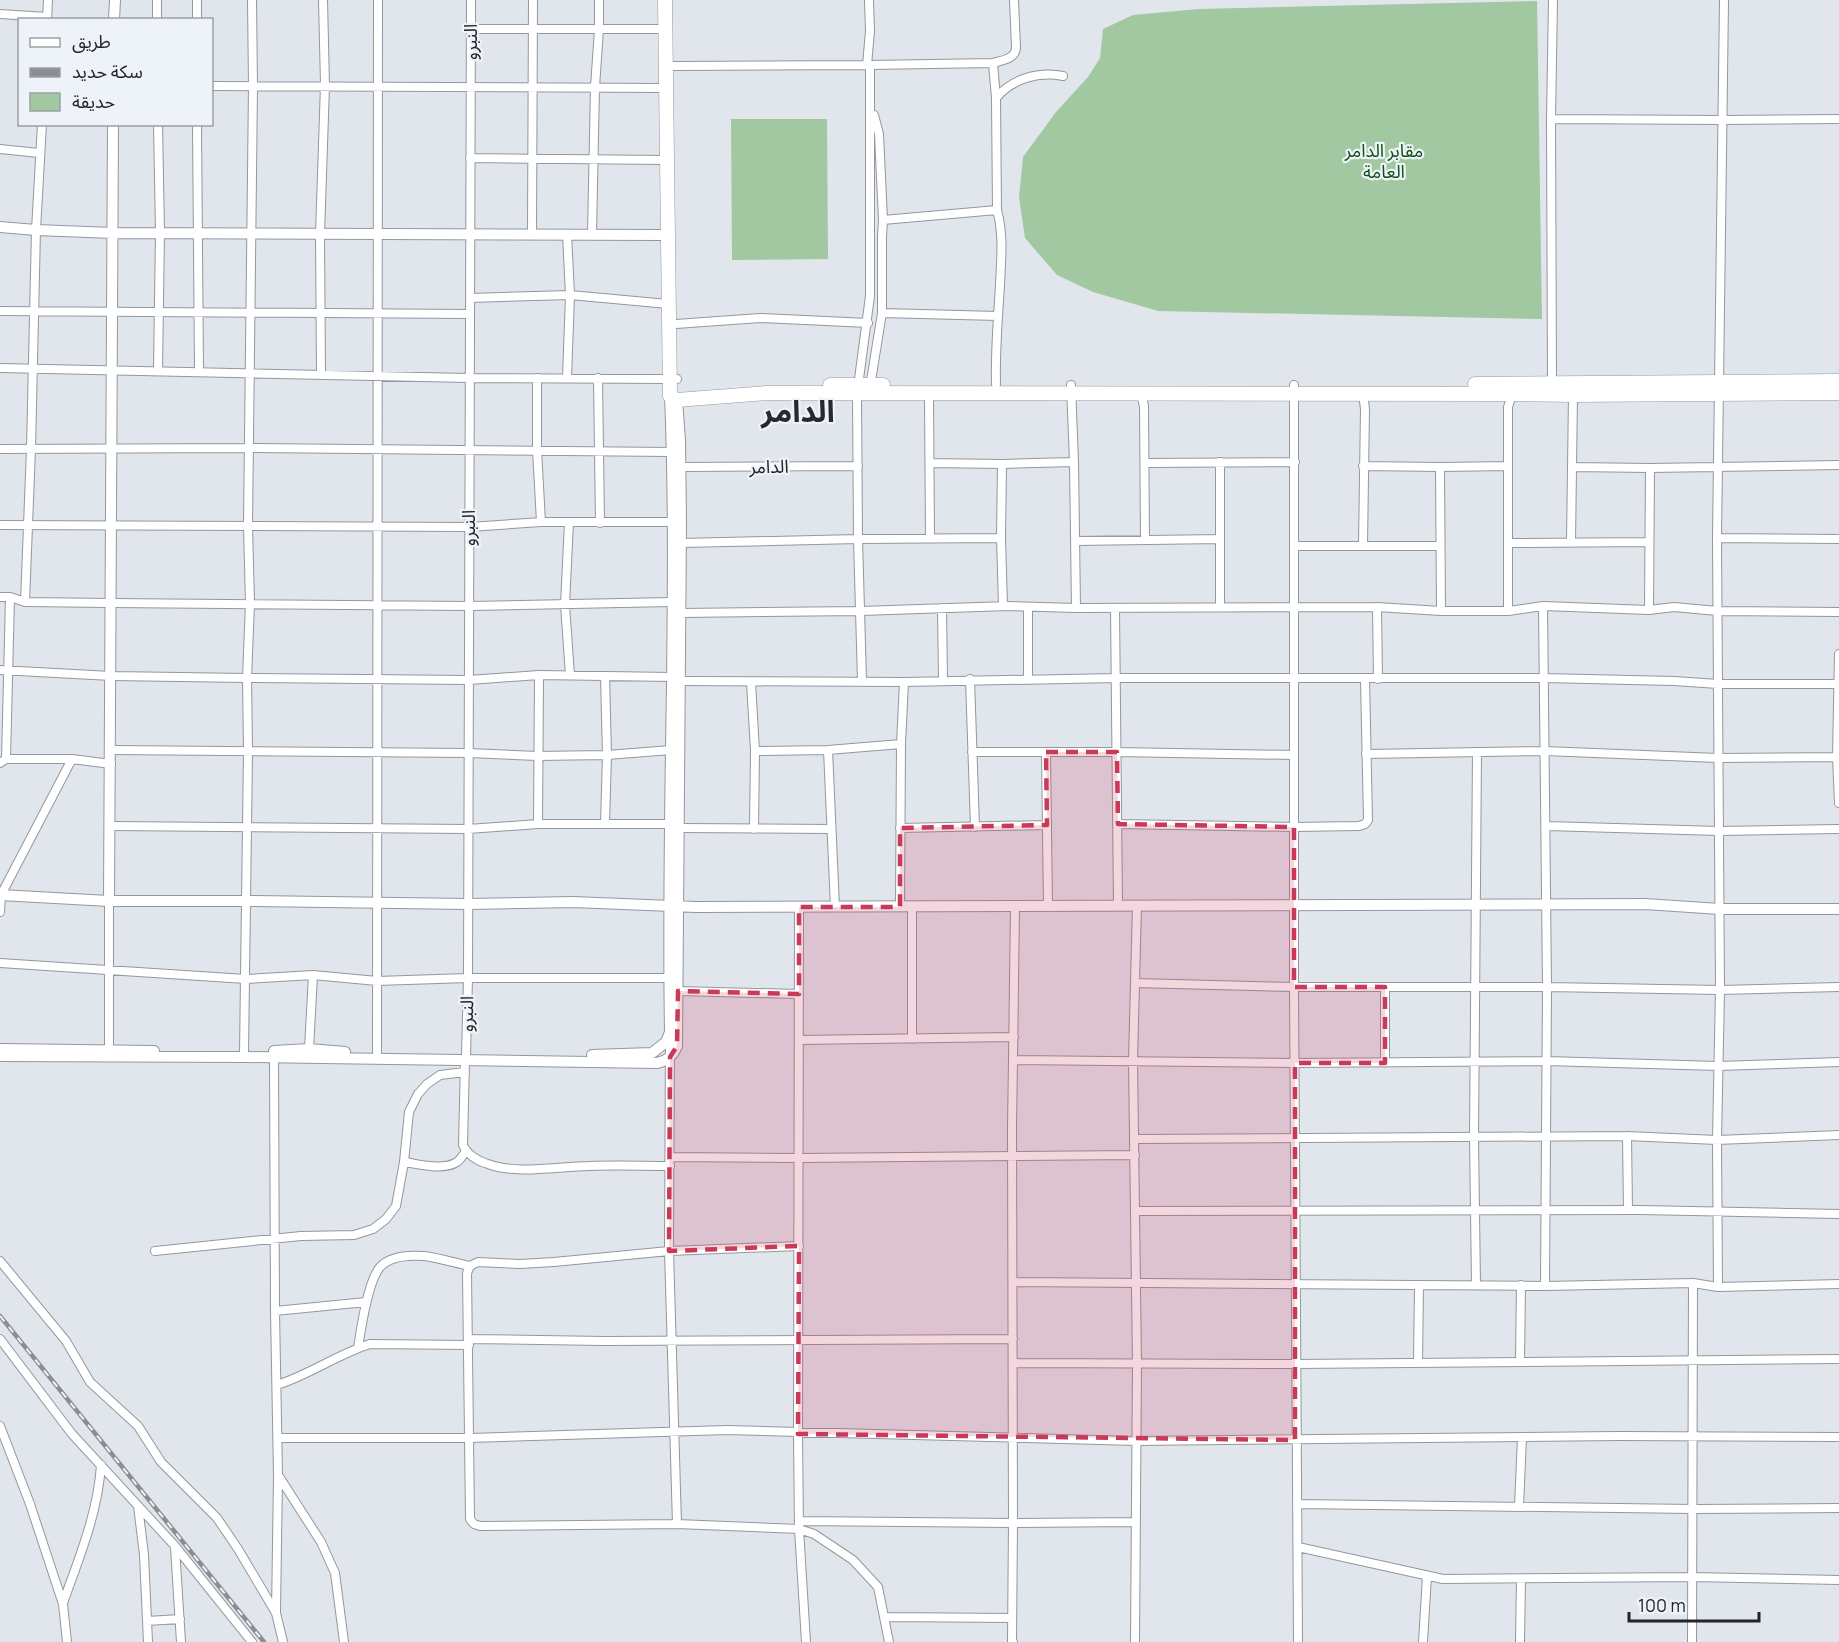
<svg xmlns="http://www.w3.org/2000/svg" width="1839" height="1642" font-family="Manrope,'Noto Sans Arabic',sans-serif">
<style>
.green{fill:#a1c8a0}
.lines{fill:none;stroke-linecap:round;stroke-linejoin:round}
.minor-casing{stroke:#93979e;stroke-width:10}
.tertiary-casing{stroke:#93979e;stroke-width:12}
.primary-casing{stroke:#93979e;stroke-width:15}
.minor{stroke:#fff;stroke-width:8}
.tertiary{stroke:#fff;stroke-width:10}
.primary{stroke:#fff;stroke-width:14}
.rail-casing{stroke:#8a8e93;stroke-width:4.5}
.rail{stroke:#eef3fa;stroke-width:2;stroke-dasharray:7;stroke-linecap:butt}
.marked{fill:#c93958;fill-opacity:0.2;stroke:#c93958;stroke-width:4.5;stroke-dasharray:12 8;stroke-linejoin:round}
.labels{text-anchor:middle;stroke-width:4.5;stroke-linejoin:round;paint-order:stroke}
.street-label{font-size:18px;fill:#222427;stroke:#eef3fa}
.park-label{font-size:18px;fill:#0e5015;stroke:#eef3fa}
.town-label{font-size:30px;font-weight:bold;fill:#262a2f;stroke:#eef3fa}
</style>
<rect width="100%" height="100%" fill="#e1e6ed"/>
<path class="green" d="M1537,1L1542,319L1158,311L1093,292L1057,275L1025,238L1019,197L1023,157L1056,112L1088,77L1100,58L1103,29L1133,15L1199,9Z
M731,119H827L828,259L732,260Z"/>
<g class="lines">
<defs>
<path id="minor" d="M157,0V20
M0,14L47,17
M47,20L48,0
M197,20V0
M471,29H666
M993,63L996,98L997,210C1004,235 1001,260 1000,285C998,319 995,351 996,384
M870,65L993,63C1003,60 1015,59 1016,48L1014,0
M674,66L867,65
M212,86L666,88
M996,98C1012,79 1038,71 1063,76
M874,115L879,134L883,220
M1551,119L1723,120L1839,119
M197,124L199,372
M0,149L39,153
M470,158L666,160
M532,233L533,0
M567,234L570,295L567,378
M592,234L595,87L599,29V0
M470,298L570,295L668,304
M0,311L470,314
M882,313L998,316
M676,324L760,318L868,323
M0,368L469,378L677,379
M158,371L160,232L158,124
M321,375L320,234L325,85L323,0
M537,378V450L541,522
M598,378L600,523
M1552,384L1551,119L1553,0
M1071,385L1074,462L1076,608
M1294,385V987L1298,1642
M870,387L882,313V237L883,220L997,210
M926,393L929,398L930,538
M1141,394L1144,406L1145,539
M0,449L250,448L672,452
M1220,462V607
M930,463L1002,464L1074,462
M1145,463L1295,462
M1363,466L1440,467L1508,466
M681,467L858,466
M1440,467L1441,611
M1572,467L1650,468L1839,465
M569,522L565,605L570,675
M0,525L469,527L541,522H673
M1001,538L1003,606
M1717,538L1839,539
M1075,541L1220,539
M1571,542L1573,395
M681,543L858,539L1001,538L1002,464
M1509,543L1649,542
M1363,545L1365,409L1363,394
M1295,546H1440
M0,597H10L25,602L111,603L469,606L672,602
M25,602L31,449L36,230L42,124
M1543,606L1547,987L1545,1286
M1377,607L1378,679
M942,608L943,680
M1115,608L1118,905
M1649,610L1650,468
M1508,611V407L1511,398L1515,393
M681,613L861,611L1008,606L1076,608L1377,607L1441,611H1508L1543,606L1649,610L1674,607L1717,611L1839,612
M1839,654L1837,757L1839,803
M0,670L111,676L247,678L469,680L539,675L672,677
M970,679L975,827
M1028,679V607
M680,681L904,682L1116,678H1544L1674,681L1718,684H1839
M862,681L858,539L857,394L870,296V65H867L870,31L869,0
M751,682L755,751L754,829
M111,750L468,753L537,756L607,755L671,750
M828,750L835,907
M755,751L828,750L901,744
M972,752H1117L1294,755
M1046,752L1048,907
M1366,754L1545,751L1718,758L1839,757
M6,759L10,597
M0,763L6,759H72L111,764
M538,824L539,675
M605,824L607,755L605,676
M1118,824L1294,827L1359,826L1365,824L1368,820L1365,679
M110,826L468,829L538,824H670
M1546,826L1719,831L1839,829
M678,828L831,829
M900,828L1047,825
M799,907L798,1434L799,1529L806,1642
M900,907L901,744L904,682
M0,912L1,895L72,759
M0,963L246,979L313,975L377,981L468,978H669
M1135,983L1294,987H1547L1720,990L1839,987
M678,991L799,994
M670,1035L669,1251L677,1524L799,1529L814,1534L853,1560L878,1587L889,1642
M912,1039V907
M799,1040L1014,1037
M309,1049L313,975
M109,1054V901
M244,1054L248,751L247,678L250,604L248,525L253,86L252,0
M377,1055L378,0
M466,1056L468,978L471,0
M274,1058L275,1311L278,1475L321,1542L335,1573L344,1642
M465,1060L463,1145C467,1154 477,1161 488,1164C517,1175 559,1166 590,1166C617,1165 643,1166 670,1166
M1013,1060L1015,906
M1385,1063V987
M1627,1136L1628,1210
M1135,1139L1627,1136L1717,1140L1839,1135
M670,1157L799,1158L1135,1155
M404,1162C419,1164 443,1171 457,1162C461,1159 463,1155 466,1151
M1136,1211L1640,1210L1839,1214
M155,1251L301,1236L354,1235L373,1229L386,1219L396,1206L404,1162L409,1112L418,1094L427,1084L440,1075L465,1072
M0,1261L66,1341L90,1382L138,1426L161,1462L217,1518L238,1549L276,1613
M1013,1282L1545,1286L1693,1283L1718,1287L1839,1284
M1476,1285L1474,1138L1477,752
M1718,1287L1717,1140L1720,990L1717,538L1724,0
M275,1311L366,1302
M0,1339L72,1434L175,1546L252,1642
M469,1339L604,1341L1013,1339
M358,1348C361,1328 368,1281 380,1267C390,1256 410,1255 424,1256C439,1258 455,1263 470,1266
M1520,1362L1521,1285
M1013,1363L1295,1364L1839,1359
M1418,1363L1419,1285
M277,1385C309,1375 338,1354 370,1344L469,1345
M0,1426L30,1504L63,1604L67,1642
M278,1438H470L727,1430L1136,1441L1618,1436L1839,1437
M278,1476L276,1613L283,1642
M1297,1504L1692,1509L1839,1508
M138,1506L144,1555L148,1642
M1519,1506L1522,1438
M799,1521L1013,1523L1012,1127L1013,1060L1295,1063L1546,1061L1718,1066L1839,1062
M677,1524L480,1526L474,1524L470,1519L467,1273L470,1266L478,1262L520,1264L554,1262L669,1251L799,1246
M175,1547L181,1642
M1298,1547L1443,1579L1692,1577L1839,1580
M63,1603C79,1558 98,1513 101,1465
M885,1617L1012,1618
M147,1621L180,1619
M1013,1642H1012L1013,1523L1136,1522
M1135,1642L1137,1363L1133,1061L1137,905
M1423,1642L1427,1576
M1520,1642L1521,1579
M1692,1642L1693,1283"/>
<path id="tertiary" d="M114,20L115,0
M0,227L36,230L113,233L667,235
M0,895L109,901H247L467,904L573,902L696,907L1645,904L1720,909H1839
M109,901L113,124
M0,1049L154,1051
M274,1051L309,1049L345,1052
M592,1055L652,1053L666,1042L670,1032C668,916 670,801 672,686C673,589 674,492 670,396
M0,1056L247,1057L657,1063C668,1061 673,1055 677,1046L681,523L680,440L677,400"/>
<path id="primary" d="M665,0L670,396L677,400L766,393L1515,394L1573,395L1839,393
M1475,384L1839,381
M830,385H883"/>
</defs>
<use href="#minor" class="minor-casing"/>
<use href="#tertiary" class="tertiary-casing"/>
<use href="#primary" class="primary-casing"/>
<use href="#minor" class="minor"/>
<use href="#tertiary" class="tertiary"/>
<use href="#primary" class="primary"/>
<defs>
<path id="rail" d="M0,1316L264,1642"/>
</defs>
<use href="#rail" class="rail-casing"/>
<use href="#rail" class="rail"/>
</g>
<path class="marked" d="M1046,752H1117L1118,824L1294,827V987H1385V1063H1295V1440L798,1434L799,1246L669,1251L670,1057L677,1046L678,991L799,994V907H900V828L1047,825Z"/>
<g class="labels">
<g class="street-label">
<text transform="translate(471 42) rotate(-90)" y="6">النبرو</text>
<text transform="translate(769 467) rotate(-1)" y="6">الدامر</text>
<text transform="translate(469 528) rotate(-90)" y="6">النبرو</text>
<text transform="translate(467 1014) rotate(-89)" y="6">النبرو</text>
</g>
<g class="park-label">
<text x="1384" y="157">مقابر الدامر<tspan x="1384" dy="21">العامة</tspan></text>
</g>
<g class="town-label">
<text x="798" y="422">الدامر</text>
</g>
</g>
<rect x="18" y="18" width="195" height="108" fill="#eef3fa" stroke="#9ca0a6" stroke-width="1.5"/>
<rect x="30" y="38" width="30" height="9" fill="#ffffff" stroke="#9ca0a6" stroke-width="1.5"/>
<text x="72" y="48" font-size="18" fill="#222427">طريق</text>
<rect x="30" y="68" width="30" height="9" fill="#8a8e93" stroke="#9ca0a6" stroke-width="1.5"/>
<text x="72" y="78" font-size="18" fill="#222427">سكة حديد</text>
<rect x="30" y="93" width="30" height="18" fill="#a1c8a0" stroke="#9ca0a6" stroke-width="1.5"/>
<text x="72" y="108" font-size="18" fill="#222427">حديقة</text>
<path d="M1629 1612v9h130v-9" fill="none" stroke="#222427" stroke-width="3"/>
<text x="1638" y="1612" font-size="18" fill="#222427" stroke="#eef3fa" stroke-width="4.5" paint-order="stroke">100 m</text>
</svg>
